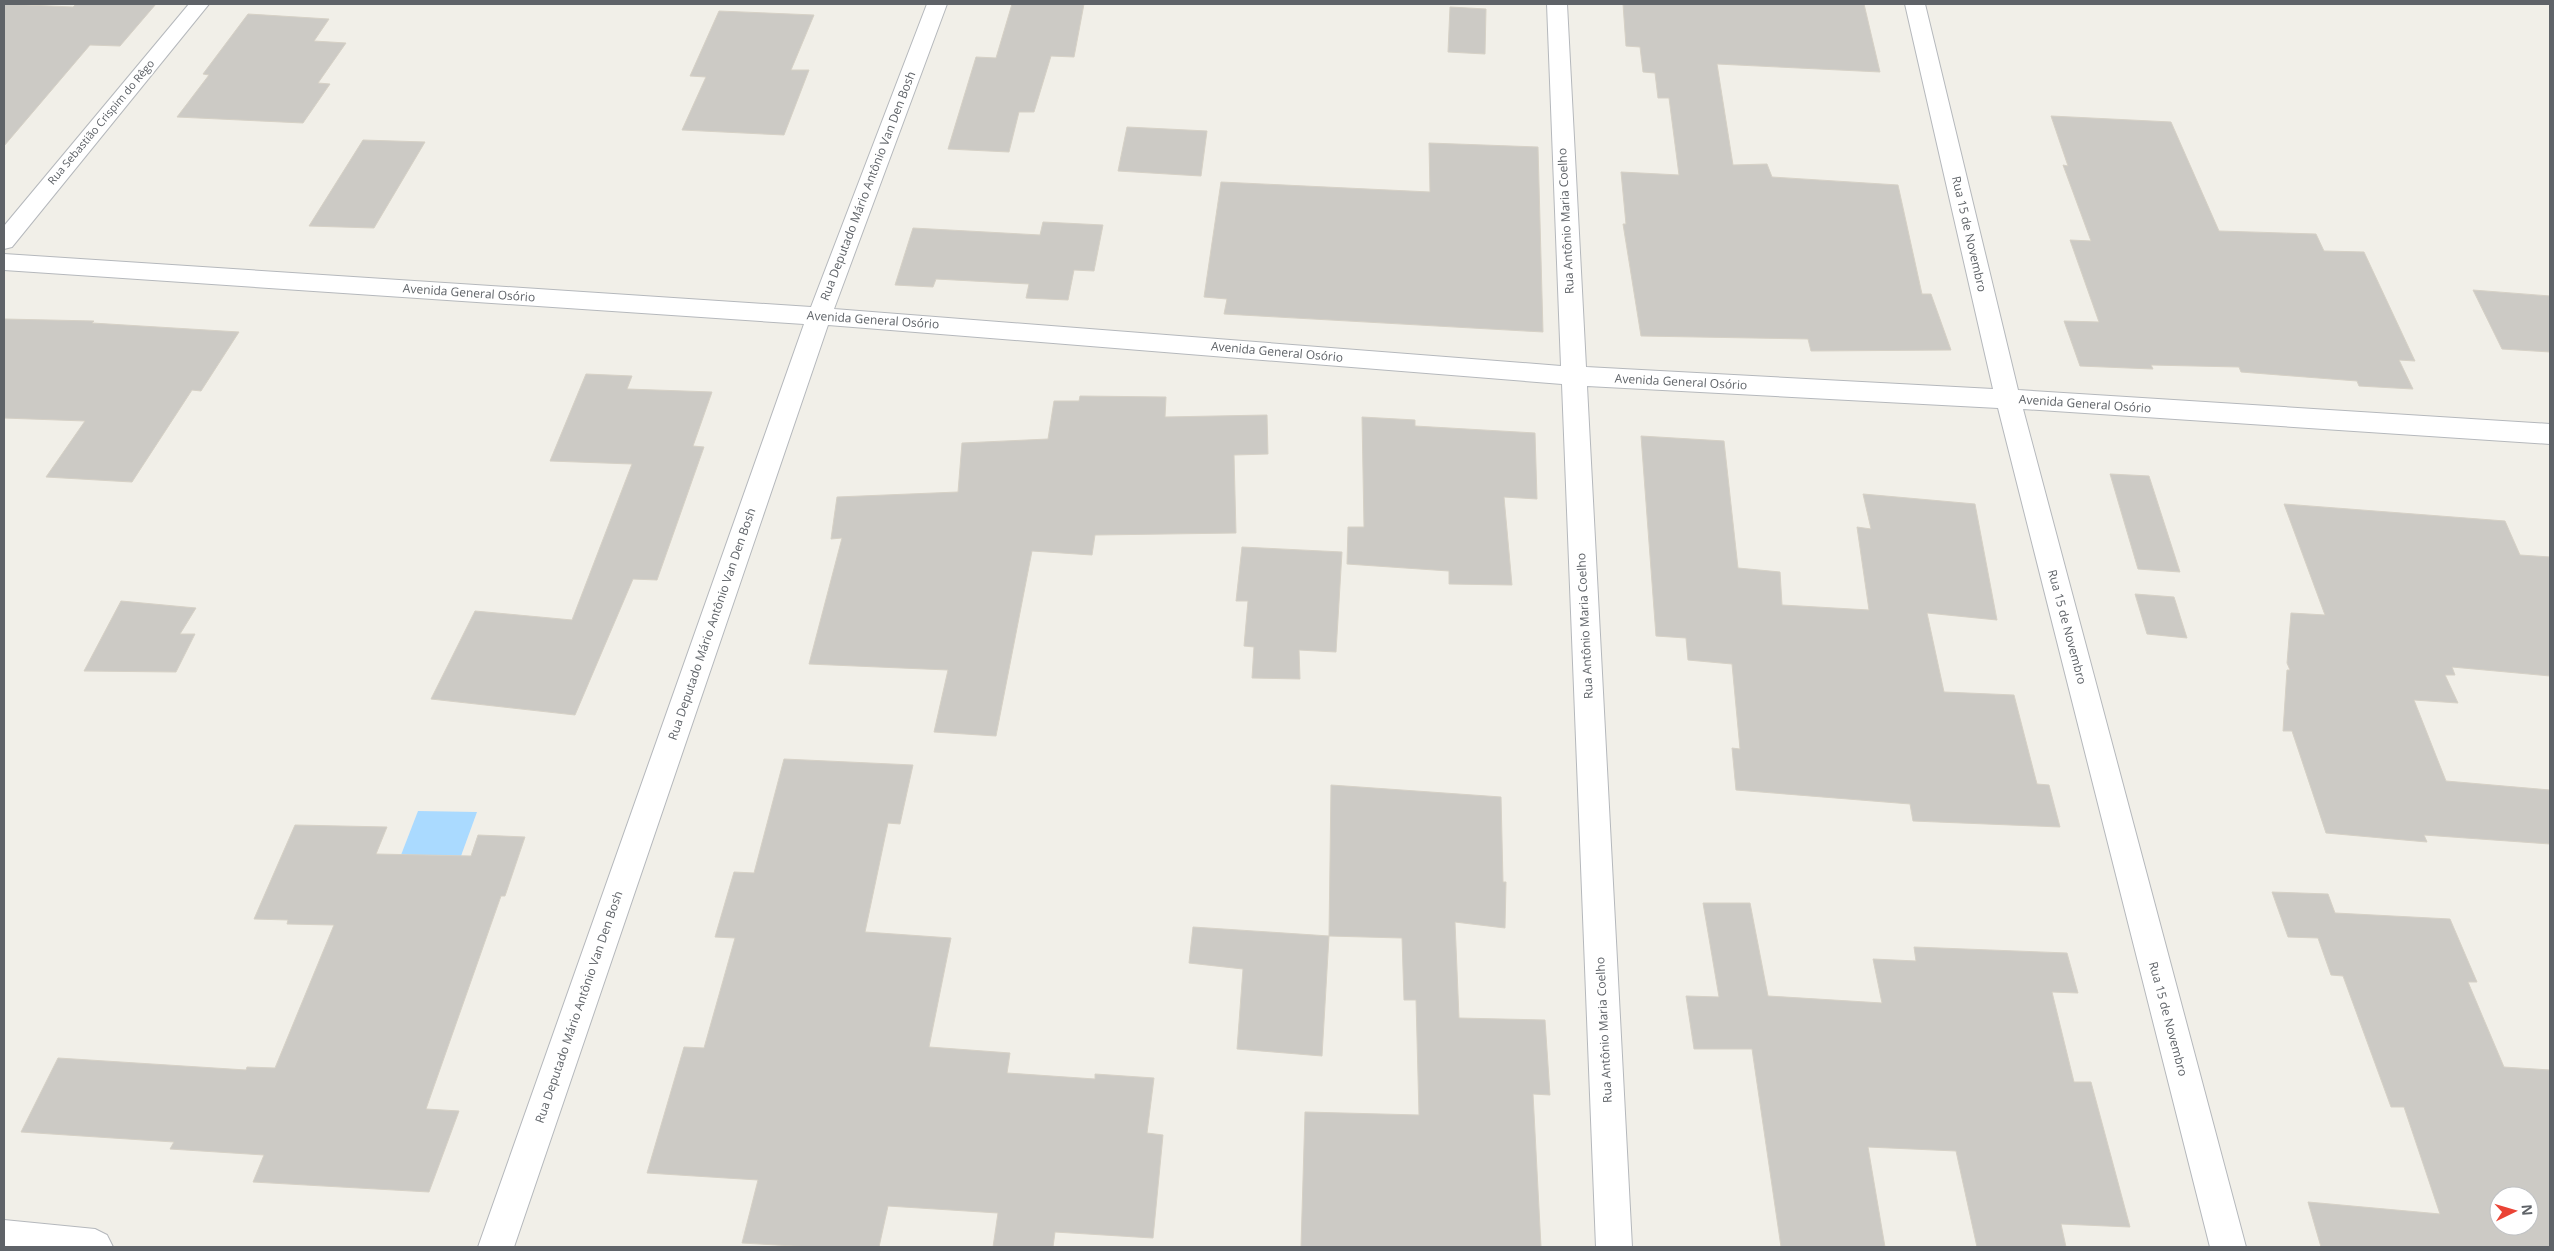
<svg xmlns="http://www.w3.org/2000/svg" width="2554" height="1251" font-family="'Open Sans',sans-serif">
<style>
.water{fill:#aadaff}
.building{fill:#cccac5;stroke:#d6d1c6;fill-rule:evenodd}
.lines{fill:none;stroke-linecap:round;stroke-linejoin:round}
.minor-casing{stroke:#b5b8bc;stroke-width:2}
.minor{fill:#fff;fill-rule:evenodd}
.labels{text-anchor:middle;stroke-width:4;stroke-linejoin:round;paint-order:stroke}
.far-street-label{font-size:11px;fill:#5f6368;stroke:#fff}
.street-label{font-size:12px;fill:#5f6368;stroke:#fff}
</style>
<rect width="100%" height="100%" fill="#f1efe8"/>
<path class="water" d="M418,811L477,812L461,856L401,855Z"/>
<path class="building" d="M4,4L73,7L76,4H156L120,46L90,45L4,146Z
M1012,4H1084L1074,57L1051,56L1034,112H1019L1009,152L948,149L976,57L996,58Z
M1623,4H1864L1880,72L1717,64L1733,165L1767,164L1772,177L1898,185L1922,294H1931L1951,350L1811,351L1808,339L1641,336L1623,224H1626L1621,172L1679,175L1669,98H1658L1655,73L1643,72L1640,47L1626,46Z
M1450,7L1486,9L1485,54L1448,52Z
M719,11L814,15L791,70H809L784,135L682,130L706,77L690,76Z
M248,14L329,19L314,41L346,43L318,83L330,84L303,123L177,117L209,75L203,74Z
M2051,116L2171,122L2219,231L2316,234L2324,251L2364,252L2415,361L2399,360L2413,389L2359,386L2357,381L2241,372L2239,367L2151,365L2153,369L2080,366L2064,321L2099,322L2070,240L2091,241L2063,165L2068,166Z
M1127,127L1207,131L1201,176L1118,171Z
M363,140L425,142L374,228L309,226Z
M1429,143L1538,147L1543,332L1224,314L1227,299L1204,297L1221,182L1430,192Z
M1043,222L1103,225L1094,271L1074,270L1068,300L1026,298L1029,284L936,279L933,287L895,285L913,228L1040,235Z
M2473,290L2550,296V352L2502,349Z
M4,319L94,321L92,323L239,332L201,391L192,390L132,482L46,477L85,421L4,418Z
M586,374L632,376L627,389L712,392L693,446L704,447L657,580L633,579L575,715L431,699L475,611L572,620L632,464L550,461Z
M1080,396L1166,397L1165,417L1267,415L1268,454L1234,455L1236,533L1095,535L1092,555L1032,551L996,736L934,732L948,670L809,664L842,538L831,539L837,497L958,492L962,443L1048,439L1054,401H1079Z
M1362,417L1415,420V426L1535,433L1537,499L1504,497L1512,585L1449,584V571L1347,564L1348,527H1364Z
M1641,436L1724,441L1738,568L1780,572L1782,605L1869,610L1857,527L1871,529L1863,494L1975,504L1997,620L1927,613L1944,692L2014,695L2037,784L2049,785L2060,827L1913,821L1910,804L1736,790L1732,748L1740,749L1732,664L1688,660L1686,638L1656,636Z
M2110,474L2149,476L2180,572L2138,569Z
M2284,504L2505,521L2520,555L2550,557V676L2452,667L2455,675H2445L2458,703L2414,700L2446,781L2550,790V844L2424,835L2427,842L2326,833L2292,731H2283L2287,670H2290L2287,663L2291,613L2325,615Z
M1242,547L1342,552L1336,652L1299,650L1300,679L1252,678L1254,647L1244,646L1248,601H1236Z
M2135,594L2174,597L2187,638L2147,634Z
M121,601L196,608L180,634H195L176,672L84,671Z
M784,759L913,765L900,824L888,823L865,932L951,938L929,1047L1010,1053L1007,1073L1095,1079V1074L1154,1078L1147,1133L1163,1135L1153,1238L1055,1232L1053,1247H993L998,1213L888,1206L879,1247H811L742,1243L758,1180L647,1173L684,1047L704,1048L735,938L715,937L734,872L754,873Z
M1331,785L1501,797L1503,882H1506L1505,928L1455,922L1459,1018L1545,1020L1550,1095L1533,1094L1541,1247H1301L1305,1112L1419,1115L1416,1000H1404L1402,938L1329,936Z
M295,825L387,827L376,854L471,856L478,835L525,837L505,896H501L426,1109L459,1111L429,1192L253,1182L264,1155L170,1149L174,1142L21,1132L58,1058L246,1070L247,1067L275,1068L334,925L287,924L288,920L254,919Z
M2272,892L2328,894L2335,913L2450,919L2477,982H2468L2504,1067L2550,1070V1247H2321L2308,1202L2440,1214L2404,1107H2391L2343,976L2331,975L2318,938L2288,937ZM2499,1196H2529V1226H2499Z
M1703,903H1750L1768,996L1882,1003L1873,959L1916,961L1914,947L2067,953L2078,993L2052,992L2074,1082H2091L2130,1227L2061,1224L2066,1247H1977L1956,1151L1868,1147L1885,1247H1781L1752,1049H1694L1686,996L1719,997Z
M1193,927L1329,936L1322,1056L1237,1049L1243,969L1189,963Z"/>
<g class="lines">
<defs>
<path id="minor" d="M189,4H209L12,247L4,249V226Z
M927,4H947L834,309L1561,366L1547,4H1567L1586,367L1993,389L1905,4H1925L2018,390L2550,424V444L2023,409L2246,1247H2210L1998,408L1587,386L1632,1247H1596L1562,384L828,325L514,1247H478L804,324L4,270V254L811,307Z
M4,1220L95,1229L107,1235L113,1247H4Z"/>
</defs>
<use href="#minor" class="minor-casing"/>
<use href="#minor" class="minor"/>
</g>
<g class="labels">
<g class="far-street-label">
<text transform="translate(101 122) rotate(-50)" y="4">Rua Sebastião Crispim do Rêgo</text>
</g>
<g class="street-label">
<text transform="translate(868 186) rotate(-69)" y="4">Rua Deputado Mário Antônio Van Den Bosh</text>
<text transform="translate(1566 221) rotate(-93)" y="4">Rua Antônio Maria Coelho</text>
<text transform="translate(1969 234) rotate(77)" y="4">Rua 15 de Novembro</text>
<text transform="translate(469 293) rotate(4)" y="4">Avenida General Osório</text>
<text transform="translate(873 320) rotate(4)" y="4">Avenida General Osório</text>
<text transform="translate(1277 352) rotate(5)" y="4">Avenida General Osório</text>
<text transform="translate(1681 382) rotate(3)" y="4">Avenida General Osório</text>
<text transform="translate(2085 404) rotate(4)" y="4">Avenida General Osório</text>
<text transform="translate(712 624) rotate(-71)" y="4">Rua Deputado Mário Antônio Van Den Bosh</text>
<text transform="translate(1585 626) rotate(-93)" y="4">Rua Antônio Maria Coelho</text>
<text transform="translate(2067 627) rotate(75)" y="4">Rua 15 de Novembro</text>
<text transform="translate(579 1007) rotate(-71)" y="4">Rua Deputado Mário Antônio Van Den Bosh</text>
<text transform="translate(2168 1019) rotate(75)" y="4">Rua 15 de Novembro</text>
<text transform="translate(1604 1030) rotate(-93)" y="4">Rua Antônio Maria Coelho</text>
</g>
</g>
<rect width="2554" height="1251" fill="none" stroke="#5f6368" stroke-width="10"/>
<g transform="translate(2514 1211) rotate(85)"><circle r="24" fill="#ffffff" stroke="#bfc1c3"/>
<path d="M0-4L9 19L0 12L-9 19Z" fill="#ea4335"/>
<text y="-8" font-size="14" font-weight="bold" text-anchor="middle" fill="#5f6368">N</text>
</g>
</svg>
